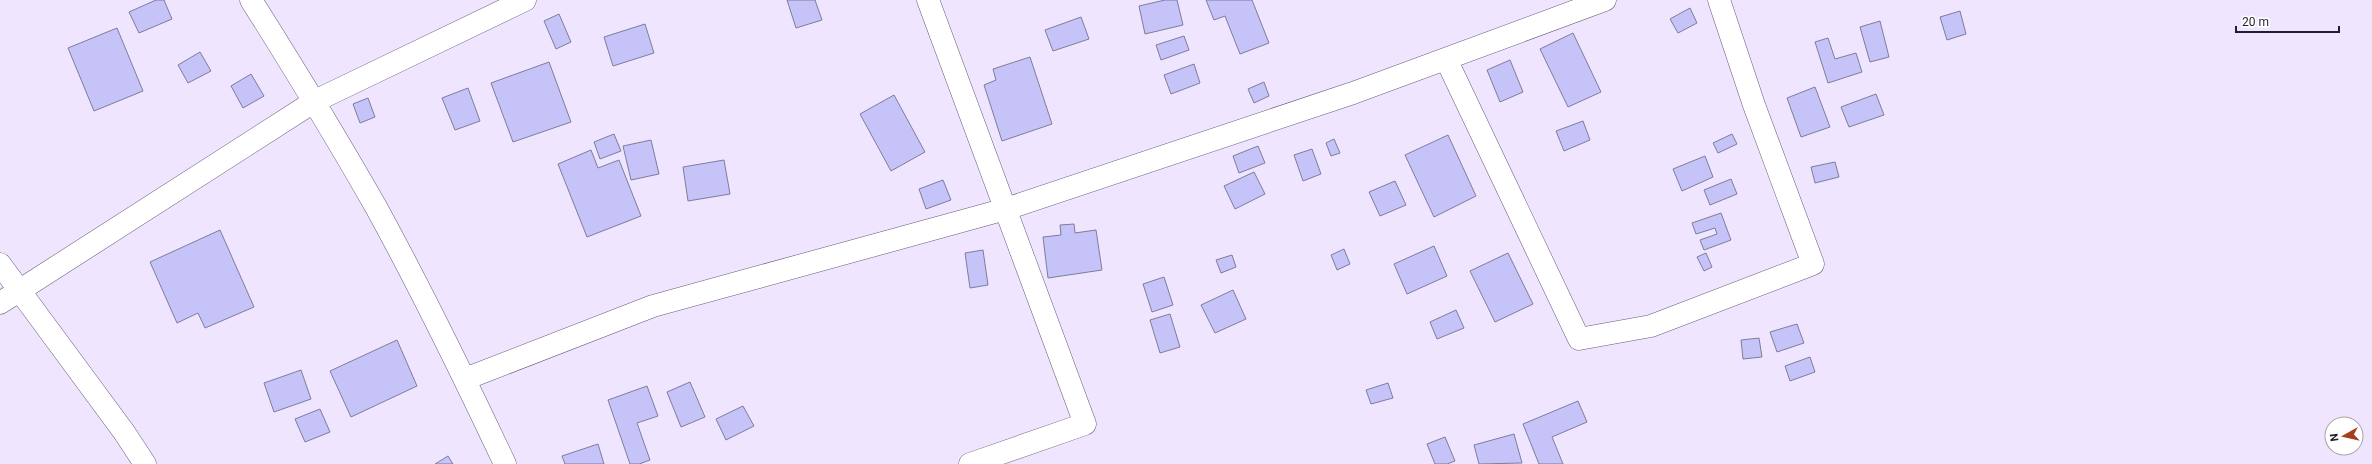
<svg xmlns="http://www.w3.org/2000/svg" width="2372" height="464" font-family="Roboto,sans-serif">
<style>
.building{fill:#c5c3f7;stroke:#7e7d9b}
.lines{fill:none;stroke-linecap:round;stroke-linejoin:round}
.minor-casing{stroke:#675c78;stroke-width:23}
.minor{stroke:#fff;stroke-width:22}
</style>
<rect width="100%" height="100%" fill="#efe5ff"/>
<path class="building" d="M156,0H164L172,19L139,33L129,12Z
M787,0H815L822,20L796,28Z
M1165,0H1177L1183,25L1145,34L1139,6Z
M1206,0H1252L1269,43L1240,54L1225,16L1214,20Z
M1690,8L1697,23L1678,33L1670,19Z
M1960,11L1966,34L1947,40L1940,17Z
M559,14L571,42L556,49L544,21Z
M1081,17L1089,39L1053,51L1045,30Z
M1880,21L1889,57L1870,62L1860,27Z
M645,24L654,53L613,66L604,37Z
M117,28L143,91L94,111L68,48Z
M1573,33L1601,92L1568,107L1540,49Z
M1184,36L1189,50L1161,60L1156,45Z
M1828,38L1835,59L1856,53L1862,72L1828,83L1815,42Z
M200,52L211,71L188,83L178,65Z
M1030,57L1052,124L1002,141L984,85L996,80L993,69Z
M1510,60L1523,92L1500,102L1487,70Z
M549,62L571,122L513,142L491,83Z
M1194,64L1200,83L1171,94L1164,75Z
M251,74L264,96L243,108L231,86Z
M1264,82L1269,96L1254,103L1248,89Z
M1815,87L1830,127L1801,137L1787,98Z
M468,88L480,121L455,130L442,98Z
M1876,94L1884,115L1849,127L1841,107Z
M894,95L925,152L891,171L860,114Z
M368,98L375,117L360,123L353,104Z
M1583,121L1590,140L1564,151L1556,131Z
M614,134L621,151L600,159L594,142Z
M1732,134L1737,144L1718,153L1713,143Z
M1448,135L1476,196L1434,217L1405,155Z
M1334,139L1340,153L1331,156L1326,143Z
M651,140L659,174L631,180L623,146Z
M1258,146L1265,163L1239,173L1233,156Z
M1312,149L1321,174L1303,181L1294,155Z
M591,150L598,168L619,160L641,216L587,237L558,164Z
M1705,156L1713,177L1682,191L1673,169Z
M724,160L730,194L688,201L683,167Z
M1835,162L1839,177L1815,183L1811,167Z
M1254,172L1265,194L1235,209L1224,186Z
M1731,179L1737,194L1710,205L1704,190Z
M943,180L951,200L926,209L919,189Z
M1395,181L1406,205L1380,216L1369,192Z
M1721,213L1731,240L1704,250L1700,240L1717,234L1715,228L1696,234L1692,223Z
M1074,224L1075,233L1096,230L1102,270L1048,278L1043,237L1061,235L1060,225Z
M220,230L254,307L205,328L198,313L177,323L150,262Z
M1434,246L1447,276L1407,294L1394,264Z
M1344,249L1350,264L1337,270L1331,255Z
M983,250L988,285L970,288L965,253Z
M1508,253L1533,304L1495,322L1470,271Z
M1706,253L1712,267L1704,271L1697,257Z
M1232,255L1236,267L1221,273L1216,260Z
M1164,277L1173,305L1152,312L1143,284Z
M1233,290L1246,319L1215,333L1201,305Z
M1456,310L1464,328L1437,339L1430,322Z
M1170,314L1180,347L1160,353L1150,320Z
M1797,324L1804,343L1777,352L1770,332Z
M1759,338L1762,357L1743,359L1741,340Z
M397,340L417,386L351,417L330,371Z
M1810,357L1815,372L1790,381L1785,366Z
M301,370L311,399L274,412L264,383Z
M690,382L705,417L681,427L667,392Z
M1388,383L1393,398L1371,404L1366,390Z
M647,386L658,416L637,423L650,460L639,464H630L608,400Z
M1578,401L1587,422L1552,437L1563,464H1539L1523,424Z
M743,406L754,426L726,440L716,419Z
M320,409L330,432L305,442L295,419Z
M1514,434L1522,463L1479,464L1474,445Z
M1445,437L1455,461L1447,464H1435L1427,444Z
M598,444L604,464H565L562,456Z
M448,456L453,464H435Z"/>
<g class="lines">
<defs>
<path id="minor" d="M251,0C294,68 336,137 376,207C422,291 464,377 505,464
M928,0L1085,424L970,464
M1446,59L1579,339L1651,326L1813,264L1754,105L1719,0
M0,264L124,432L145,464
M0,303L315,101L525,0
M465,379L653,306L1006,209L1353,93L1605,0"/>
</defs>
<use href="#minor" class="minor-casing"/>
<use href="#minor" class="minor"/>
</g>
<g transform="translate(2344 436) rotate(262)"><circle r="19" fill="#ffffff" stroke="#a7a5aa"/>
<path d="M0-3L7 15L0 10L-7 15Z" fill="#a53e1b"/>
<text y="-6" font-size="11" font-weight="bold" text-anchor="middle" fill="#231f2a">N</text>
</g>
<path d="M2236 26v6h103v-6" fill="none" stroke="#231f2a" stroke-width="2"/>
<text x="2242" y="26" font-size="12" fill="#231f2a" stroke="#ffffff" stroke-width="3" paint-order="stroke">20 m</text>
</svg>
